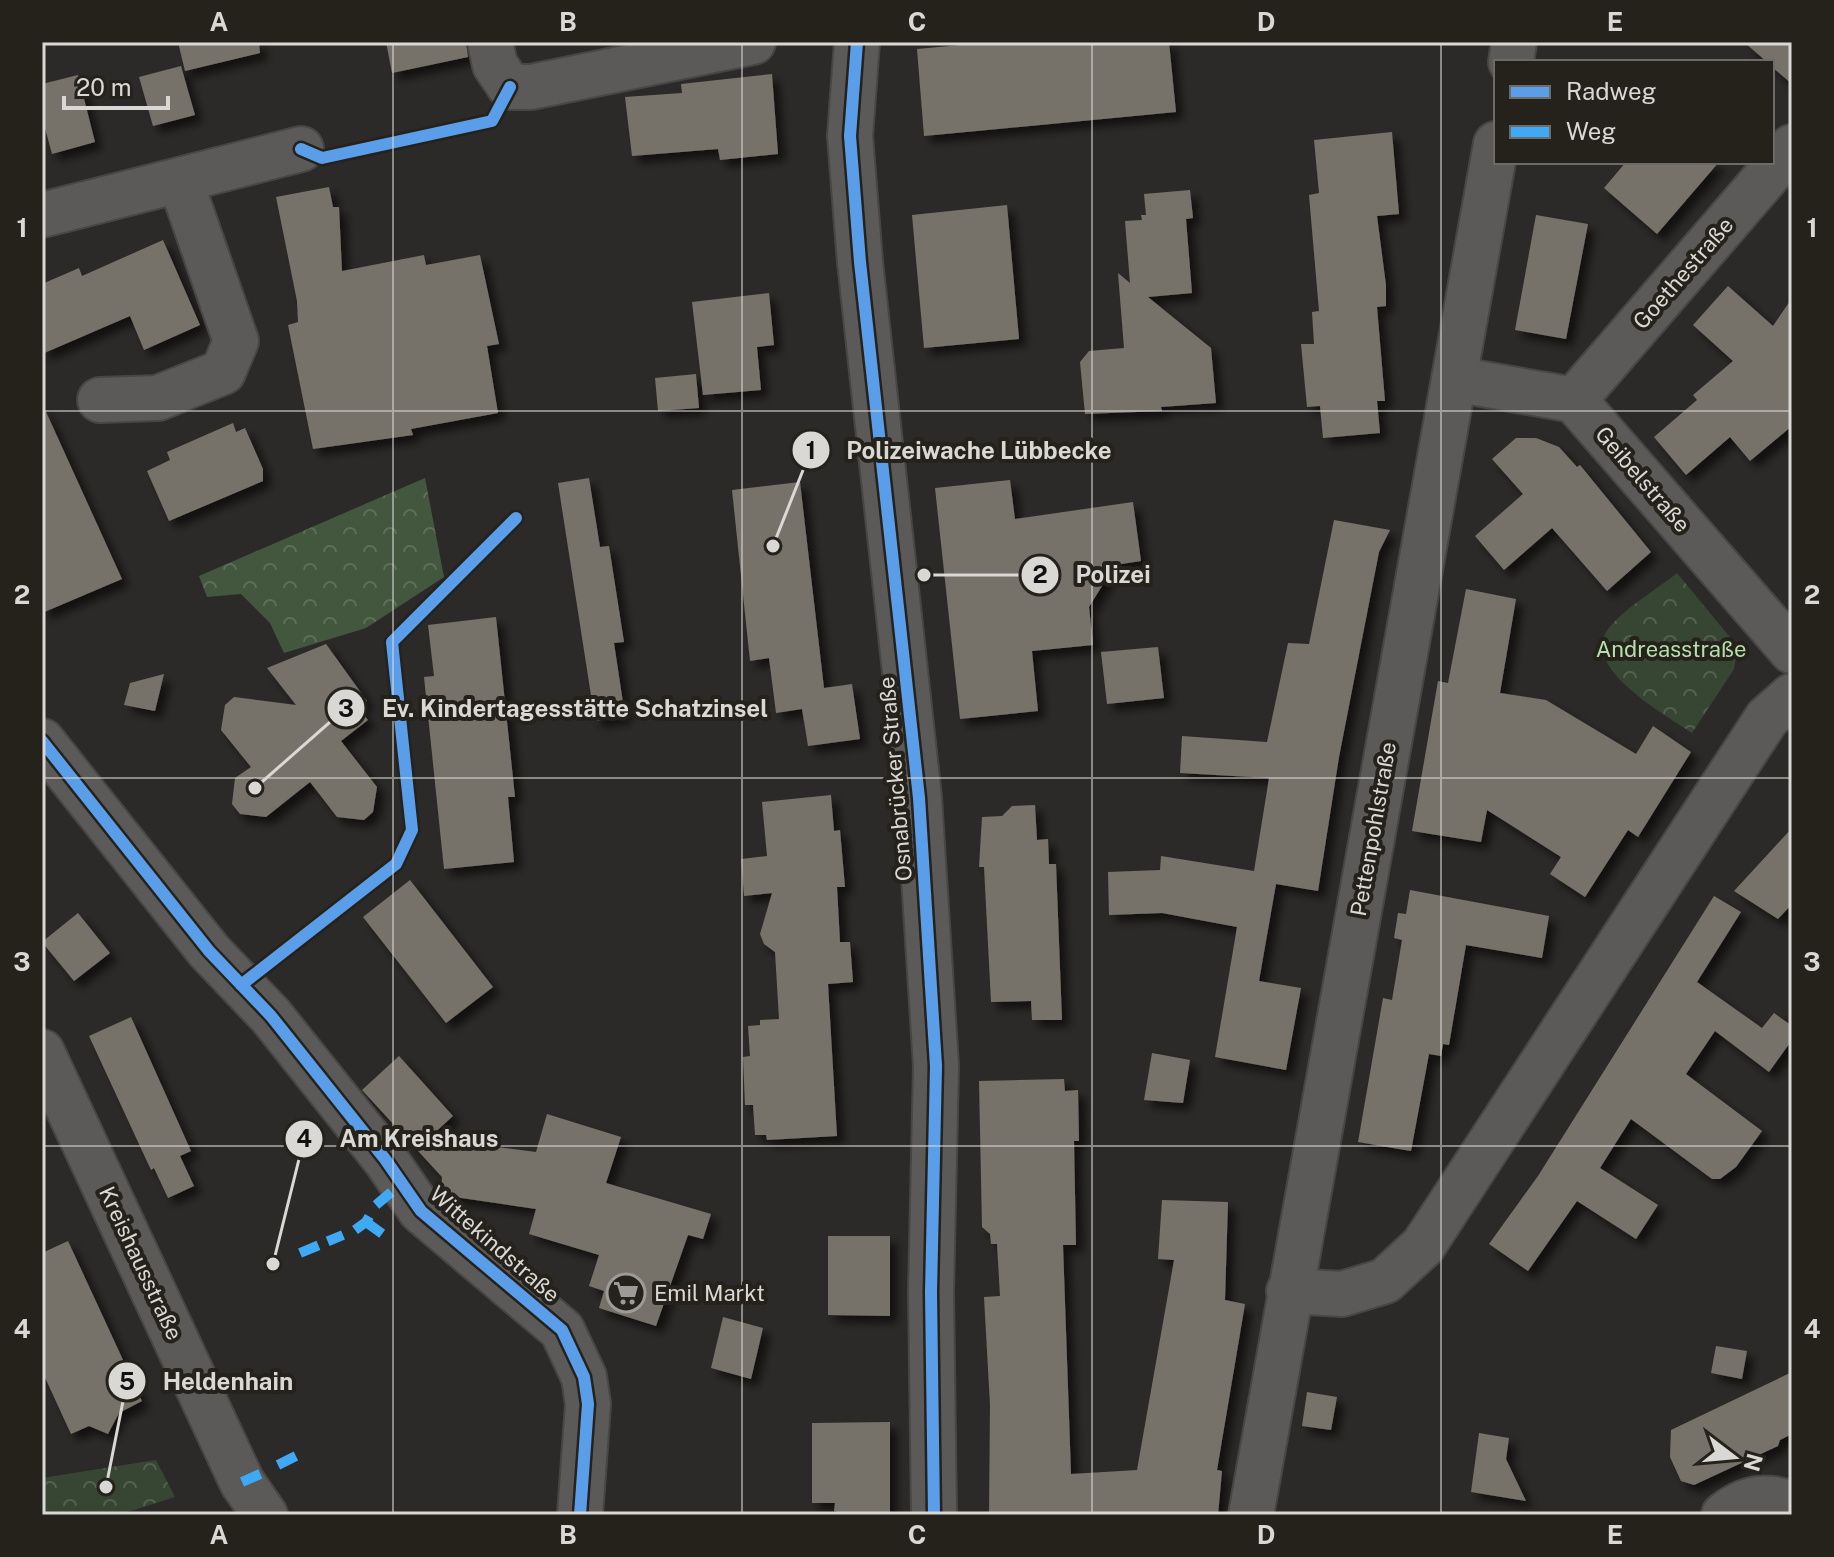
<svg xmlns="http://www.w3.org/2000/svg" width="1834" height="1557" font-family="'Public Sans',sans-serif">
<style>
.forest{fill:url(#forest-crowns)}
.park{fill:url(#park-crowns)}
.building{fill:#76726a;filter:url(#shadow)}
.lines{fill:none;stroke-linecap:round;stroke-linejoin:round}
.minor-casing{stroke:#484645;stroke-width:48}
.minor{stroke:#5c5a58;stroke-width:44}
.quiet{stroke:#3fa9f5;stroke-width:10;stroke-dasharray:20 10;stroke-linecap:butt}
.cycleway-casing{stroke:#25221c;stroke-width:17}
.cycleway{stroke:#5a9eea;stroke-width:12}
.grid{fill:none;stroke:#dad8d5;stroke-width:2;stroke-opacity:0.55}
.labels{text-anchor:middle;stroke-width:8;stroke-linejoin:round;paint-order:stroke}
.street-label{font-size:22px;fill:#dad8d5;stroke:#25221c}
.park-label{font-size:22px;fill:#b6dfac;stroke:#25221c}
.poi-label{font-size:22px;fill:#dad8d5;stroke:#25221c;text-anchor:start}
.leader{fill:none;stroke:#dad8d5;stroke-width:3}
.callout-dot{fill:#dad8d5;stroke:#25221c;stroke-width:3}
.mark-label{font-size:24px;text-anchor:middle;font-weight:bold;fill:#111}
.callout-label{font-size:24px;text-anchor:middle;font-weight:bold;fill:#dad8d5;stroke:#25221c;stroke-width:8;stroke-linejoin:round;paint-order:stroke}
.neatline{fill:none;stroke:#dad8d5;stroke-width:3}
.grid-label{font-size:26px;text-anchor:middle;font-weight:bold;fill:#dad8d5}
</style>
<defs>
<pattern id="forest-crowns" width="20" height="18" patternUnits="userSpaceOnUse" patternTransform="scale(2)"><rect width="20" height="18" fill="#43563e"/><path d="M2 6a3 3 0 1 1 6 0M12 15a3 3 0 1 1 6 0" fill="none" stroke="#5e6e59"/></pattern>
<pattern id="park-crowns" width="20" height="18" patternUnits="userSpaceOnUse" patternTransform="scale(2)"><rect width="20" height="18" fill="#374633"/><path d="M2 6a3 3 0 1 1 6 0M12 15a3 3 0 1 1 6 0" fill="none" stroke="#536050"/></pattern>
<filter id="shadow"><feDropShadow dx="7" dy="7" stdDeviation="4" flood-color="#0009"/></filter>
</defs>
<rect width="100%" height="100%" fill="#2c2a28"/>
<path class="forest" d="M425,478L444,577L366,628L284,653L270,623L241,594L207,597L199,576Z"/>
<path class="park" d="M1677,573L1738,647L1734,669L1692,733C1665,714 1578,667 1609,628C1626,607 1656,590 1677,573Z
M156,1460L175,1497L118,1515H42V1478Z"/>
<path class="building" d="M178,42H259L260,53L185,71Z
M386,42H466L468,57L392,73Z
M994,42H1169L1176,112L924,136L917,49Z
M1744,42H1792V84L1772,67V62H1767Z
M181,66L195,115L153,126L139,77Z
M772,74L778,154L720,160L718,149L632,156L625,97L682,93L681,84Z
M78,75L95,142L52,154L42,117V84Z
M1392,132L1399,214L1377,216L1386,285V306L1377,307L1385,401H1377L1380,433L1323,438L1320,406L1307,407L1301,344H1314L1312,312L1319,311L1309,195L1319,193L1314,140Z
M1626,162H1719L1657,234L1604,188Z
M329,187L333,207H339L342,271L424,255L426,265L480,255L499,344L487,346L498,413L411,429L413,435L313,449L288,325L298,322L297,301L276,197Z
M1190,190L1193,218L1186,219L1192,293L1148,297L1211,348L1216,403L1161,407L1162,411L1085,414L1080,362L1089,351L1124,348L1118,273L1130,283L1125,221L1142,220L1141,215H1146L1144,194Z
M1007,205L1019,339L924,348L912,215Z
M1536,215L1588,224L1566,339L1515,330Z
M163,240L200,325L144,350L130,316L42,354V284L79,268L82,276Z
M1728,286L1773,326L1792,298V426L1750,461L1730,437L1686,475L1654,437L1697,400L1693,395L1733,361L1693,325Z
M769,293L774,345L757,347L761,390L703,395L692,302Z
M696,374L699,408L658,411L655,378Z
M42,403L122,579L42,613Z
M233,423L236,432L245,428L263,469V481L169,521L147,471L170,460L167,452Z
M1516,438H1536L1559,447L1577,467L1580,465L1651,552L1607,591L1552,528L1504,570L1475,536L1523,494L1492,459Z
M589,478L600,547L609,546L624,642L614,643L625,716L595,721L558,483Z
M1010,480L1015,519L1133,502L1141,561L1115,565L1089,607L1093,645L1032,651L1038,711L960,719L935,488Z
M800,482L824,688L852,684L860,739L808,746L802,709L776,713L769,658L750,661L732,490Z
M1334,520L1390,530L1379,552L1339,757L1318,891L1276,884L1259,981L1301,988L1286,1070L1215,1057L1237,927L1162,913L1109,915L1108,872L1160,870L1161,856L1254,871L1269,778L1180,773L1182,736L1267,742L1288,643L1309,644Z
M1466,589L1516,599L1500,693L1546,700L1636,754L1653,726L1691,752L1638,837L1628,830L1585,897L1550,874L1561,857L1487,810L1481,842L1412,831L1438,681L1448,683Z
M496,617L515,797H508L514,862L444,869L424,677L434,676L428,625Z
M326,644L367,701L358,708L368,720L341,741L377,787L373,812L364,820L337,817L310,782L266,817L240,814L232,804L235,778L251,767L221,730L225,705L234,697L296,705L267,668Z
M1158,647L1164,698L1107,704L1101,652Z
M164,674L155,711L124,705L130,683Z
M831,795L834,831L840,830L845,887H837L840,942H850L853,982L828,984L837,1136L767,1140L766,1135H755L753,1105H745L743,1057L750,1056L748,1026L760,1025V1020L779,1019L775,952L764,944L760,934L772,893L744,896L741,859L767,856L762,802Z
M1035,805L1037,840L1048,839L1049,864H1056L1062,1020H1032L1031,1001L991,1002L984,867H979L982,817L1002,816L1012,806Z
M1792,828V904L1778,919L1734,891Z
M410,880L493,987L446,1023L363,917Z
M1410,890L1549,916L1542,958L1466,945L1449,1045L1443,1044L1441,1056L1429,1054L1411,1151L1358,1142L1383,998L1392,1000L1402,940L1394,938L1398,913L1406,914Z
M1714,896L1741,912L1697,982L1762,1028L1774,1013L1792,1026V1040L1769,1072L1715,1031L1686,1074L1762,1131L1736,1167L1720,1179H1712L1631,1119L1600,1168L1658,1205L1636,1239L1577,1201L1528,1271L1489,1244L1538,1176Z
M78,913L110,953L74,981L42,942Z
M131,1017L191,1151L180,1156L194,1186L168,1198L154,1168L151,1170L89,1036Z
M1152,1053L1190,1060L1183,1103L1144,1100Z
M399,1056L453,1116L429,1138L536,1152L547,1114L621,1137L606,1183L711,1214L703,1239L688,1235L656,1326L599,1308L604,1291L589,1286L599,1255L529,1234L536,1209L441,1195L442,1177L362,1090Z
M1064,1079L1065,1091L1078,1090L1079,1141H1074L1076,1245H1063L1071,1474L1137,1470L1174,1260L1158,1259L1162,1200L1228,1202L1225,1300L1245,1304L1217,1470L1222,1471L1218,1515H989L990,1405L984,1297L1000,1296L997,1244H991L990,1234L982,1227L979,1081Z
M828,1236H890V1316L828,1315Z
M68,1241L142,1401L119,1413L108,1434L89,1426L71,1434L42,1371V1253Z
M723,1317L763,1328L751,1379L711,1368Z
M1716,1346L1747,1351L1742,1379L1711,1373Z
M1792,1372V1434L1780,1440L1778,1446L1694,1485L1681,1481L1670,1457L1671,1430Z
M1307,1392L1337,1397L1331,1430L1302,1426Z
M890,1422V1515H846L834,1511L835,1503H812V1423Z
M1479,1433L1509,1438L1506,1459L1526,1501L1471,1492Z"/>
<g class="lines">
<defs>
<path id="minor" d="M490,42L495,65L510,87H531L753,42
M857,42L850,136L860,262L919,798L936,1066L931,1292L934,1515
M1511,62L1514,42
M42,215L301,149
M1454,379L1574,400L1792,651
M100,400L158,398L223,372L236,341L180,180
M1574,400L1792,147
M42,741L209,951L271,1016L385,1159L421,1211L562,1330L584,1377L588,1404L580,1515
M42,1052L242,1482L265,1515
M1289,1291L1342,1294L1385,1281L1423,1246L1767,718L1792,696
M1251,1515L1496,144
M1724,1515C1745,1498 1767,1494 1792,1504"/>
</defs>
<use href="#minor" class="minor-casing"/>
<use href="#minor" class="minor"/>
<path class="quiet" d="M376,1205L402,1183
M366,1222L388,1238
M355,1230L366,1222L373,1210
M300,1253L343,1235
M278,1465L300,1454
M242,1482L269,1470"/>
<defs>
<path id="cycleway" d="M857,42L850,136L860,262L919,798L936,1066L931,1292L934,1515
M301,149L322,158L492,121L510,87
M42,741L209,951L271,1016L385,1159L421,1211L562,1330L584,1377L588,1404L580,1515
M241,985L396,864L412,830L392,642L516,518"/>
</defs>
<use href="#cycleway" class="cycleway-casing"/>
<use href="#cycleway" class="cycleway"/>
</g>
<path class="grid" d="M393,42V1515M742,42V1515M1092,42V1515M1441,42V1515M42,411H1792M42,778H1792M42,1146H1792"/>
<defs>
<symbol id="supermarket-ring" viewBox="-11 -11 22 22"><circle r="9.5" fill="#25221c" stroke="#9d9b98" stroke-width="1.5"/><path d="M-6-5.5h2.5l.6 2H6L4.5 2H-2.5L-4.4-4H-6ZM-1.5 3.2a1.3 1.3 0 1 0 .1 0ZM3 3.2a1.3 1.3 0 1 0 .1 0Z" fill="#9d9b98"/></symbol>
</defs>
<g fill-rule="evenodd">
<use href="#supermarket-ring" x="604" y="1271" width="44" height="44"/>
</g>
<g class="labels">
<g class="street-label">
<text transform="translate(1683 273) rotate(-49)" y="8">Goethestraße</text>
<text transform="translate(1643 479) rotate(49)" y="8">Geibelstraße</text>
<text transform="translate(895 779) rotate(-95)" y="8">Osnabrücker Straße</text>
<text transform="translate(1373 829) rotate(-80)" y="8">Pettenpohlstraße</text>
<text transform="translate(495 1244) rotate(41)" y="8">Wittekindstraße</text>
<text transform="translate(141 1263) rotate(65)" y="8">Kreishausstraße</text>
</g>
<g class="park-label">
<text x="1671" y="657">Andreasstraße</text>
</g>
<g class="poi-label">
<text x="654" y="1301">Emil Markt</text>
</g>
</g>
<path class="leader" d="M773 546L811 450M924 575L1040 575M255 788L346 708M273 1264L304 1139M106 1487L127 1381"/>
<g class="callout-dot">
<circle cx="773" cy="546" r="8"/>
<circle cx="924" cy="575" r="8"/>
<circle cx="255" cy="788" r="8"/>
<circle cx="273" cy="1264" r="8"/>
<circle cx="106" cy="1487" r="8"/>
<circle cx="811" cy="450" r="20"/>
<circle cx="1040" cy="575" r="20"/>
<circle cx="346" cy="708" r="20"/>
<circle cx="304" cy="1139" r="20"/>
<circle cx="127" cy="1381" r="20"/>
</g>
<g class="mark-label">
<text x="811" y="459">1</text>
<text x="1040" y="583">2</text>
<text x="346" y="717">3</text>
<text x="304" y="1147">4</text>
<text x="127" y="1390">5</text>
</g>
<g class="callout-label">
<text x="979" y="459">Polizeiwache Lübbecke</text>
<text x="1113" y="583">Polizei</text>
<text x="575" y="717">Ev. Kindertagesstätte Schatzinsel</text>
<text x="419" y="1147">Am Kreishaus</text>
<text x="228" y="1390">Heldenhain</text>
</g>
<rect width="1834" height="1557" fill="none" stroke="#25221c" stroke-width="88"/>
<rect x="1494" y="60" width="280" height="104" fill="#25221c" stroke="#6d6b66" stroke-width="2"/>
<rect x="1510" y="86" width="40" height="12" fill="#5a9eea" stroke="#6d6b66" stroke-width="2"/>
<text x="1566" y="100" font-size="24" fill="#dad8d5">Radweg</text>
<rect x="1510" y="126" width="40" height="12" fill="#3fa9f5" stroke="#6d6b66" stroke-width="2"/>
<text x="1566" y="140" font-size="24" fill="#dad8d5">Weg</text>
<g transform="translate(1734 1457) rotate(106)" stroke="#25221c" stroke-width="6" paint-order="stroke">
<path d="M0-6L14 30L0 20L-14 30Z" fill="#dad8d5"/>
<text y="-12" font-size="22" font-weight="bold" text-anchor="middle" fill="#dad8d5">N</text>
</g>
<path d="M64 96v12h104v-12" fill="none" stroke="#dad8d5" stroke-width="4"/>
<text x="76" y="96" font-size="24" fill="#dad8d5" stroke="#25221c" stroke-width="6" paint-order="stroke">20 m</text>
<rect x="44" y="44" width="1746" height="1469" class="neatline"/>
<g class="grid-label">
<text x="219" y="31">A</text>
<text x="568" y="31">B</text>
<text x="917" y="31">C</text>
<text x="1266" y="31">D</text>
<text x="1615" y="31">E</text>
<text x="22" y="237">1</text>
<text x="1812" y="237">1</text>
<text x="22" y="604">2</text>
<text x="1812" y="604">2</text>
<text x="22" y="971">3</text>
<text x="1812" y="971">3</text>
<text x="22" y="1338">4</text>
<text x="1812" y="1338">4</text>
<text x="219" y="1544">A</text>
<text x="568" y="1544">B</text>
<text x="917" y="1544">C</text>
<text x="1266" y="1544">D</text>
<text x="1615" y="1544">E</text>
</g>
</svg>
